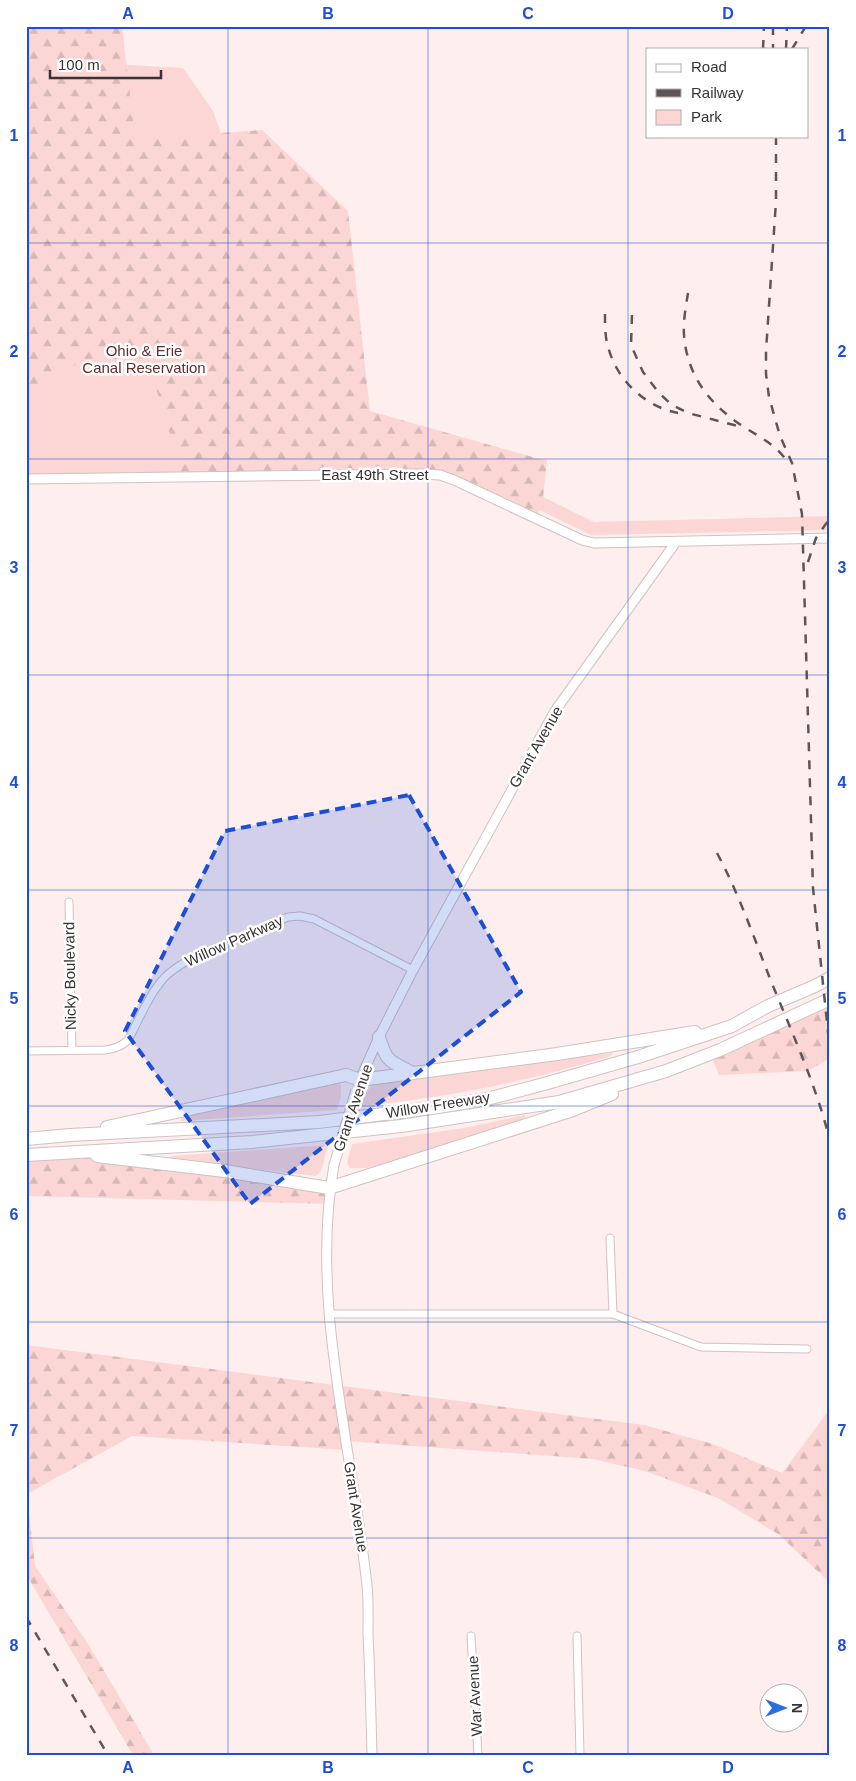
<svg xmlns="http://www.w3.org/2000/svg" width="856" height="1781" font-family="Arial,sans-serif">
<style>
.green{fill:#fbd6d4}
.forest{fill:url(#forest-firs)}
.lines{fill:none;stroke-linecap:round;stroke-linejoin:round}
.minor-casing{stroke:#d0c2c1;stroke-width:9}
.tertiary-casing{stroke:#d0c2c1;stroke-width:11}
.motorway-casing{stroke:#d0c2c1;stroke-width:14}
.minor{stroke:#fff;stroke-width:7}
.tertiary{stroke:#fff;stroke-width:9}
.motorway{stroke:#fff;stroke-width:12}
.rail{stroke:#5e5656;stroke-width:2.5;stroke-dasharray:9 9;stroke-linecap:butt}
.tertiary-bridge-casing{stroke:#d0c2c1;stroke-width:11;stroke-linecap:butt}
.tertiary-bridge{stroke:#fff;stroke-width:9}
.marked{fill:#1d4ed8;fill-opacity:0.2;stroke:#1d4ed8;stroke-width:4;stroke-dasharray:10 6;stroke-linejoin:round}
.grid{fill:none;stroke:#1d4ed8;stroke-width:1;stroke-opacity:0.55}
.labels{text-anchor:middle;stroke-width:5;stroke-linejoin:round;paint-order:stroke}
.park-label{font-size:15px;fill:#622e2e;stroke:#fff}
.street-label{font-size:15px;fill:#393333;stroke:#fff}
.neatline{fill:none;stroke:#1d4ed8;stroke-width:2}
.grid-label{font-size:16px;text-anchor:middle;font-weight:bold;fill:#1d4ed8}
</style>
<defs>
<pattern id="forest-firs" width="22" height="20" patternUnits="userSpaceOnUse" patternTransform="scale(1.25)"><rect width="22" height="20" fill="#fbd6d4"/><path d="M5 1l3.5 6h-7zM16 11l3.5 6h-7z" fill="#d8b8b6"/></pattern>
</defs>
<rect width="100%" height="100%" fill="#feefee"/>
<path class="green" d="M26,26L32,59L183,68L213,111L247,205L269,434L537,494L594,522L830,516V530L591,535L535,508L439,473L26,479Z
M613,1053L611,1056C529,1081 447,1098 361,1106L365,1094L374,1082L499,1065Z
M336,1083L341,1085V1097L337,1110L181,1121V1116Z
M525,1115L526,1119L389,1164C376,1167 363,1169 350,1168L347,1163L352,1144L464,1128Z
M328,1145L321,1171L316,1176L172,1159L171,1156Z"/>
<path class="forest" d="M26,26H122L135,139L262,130L348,211L370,411L536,458L547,460L543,498L537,518L440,475L183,477L152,375L120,374C116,368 110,366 104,364C72,355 52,381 26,395Z
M830,999V1058L808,1071L719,1075L710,1053Z
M60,1152L329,1188V1204L26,1196V1155Z
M26,1345L644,1425L713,1444L782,1473L830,1409V1645L828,1581L778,1534L718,1498L645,1471L593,1459L346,1441L347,1450L132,1436L27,1494L35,1566L88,1644L154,1755H133L26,1574Z"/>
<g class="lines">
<defs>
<path id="minor" d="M69,902L72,1050
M26,1051L105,1050C114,1049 121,1047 128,1040C139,1020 148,996 164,978C171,970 181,965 190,959L288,917L300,916L314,919L413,970
M610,1238L613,1314L701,1347L807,1349
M329,1314H613
M471,1636L478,1755
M577,1636L580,1755"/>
<path id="tertiary" d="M26,479L422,474L440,475L454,480L582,540L594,543L830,538
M358,1084L379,1037L413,970L555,711L676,542
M334,1165C310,1299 351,1443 366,1577C369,1596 368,1615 368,1634C370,1674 371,1714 372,1755"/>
<path id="motorway" d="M379,1037C386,1061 389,1061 411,1072
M107,1127L346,1075L360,1080L557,1054L695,1032
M26,1139L70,1135L319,1122L432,1108L487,1099L544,1084L638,1057L732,1026L768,1006L815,986L830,978
M26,1155L252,1142L401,1126L559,1102L666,1071L720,1050L830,999
M97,1156L225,1171L329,1188L573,1110L612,1094"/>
</defs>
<use href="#minor" class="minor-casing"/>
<use href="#tertiary" class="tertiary-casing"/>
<use href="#motorway" class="motorway-casing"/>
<use href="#minor" class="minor"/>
<use href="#tertiary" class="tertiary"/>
<use href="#motorway" class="motorway"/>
<path class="rail" d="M773,26V49
M763,49L764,26
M786,49L787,26
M792,49L806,26
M776,136V201L766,351V374L769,397L780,436L792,463L802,514L813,888L830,1051
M688,293C686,306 683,321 684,335C687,376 710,405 744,427C761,438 777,445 788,463
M605,314C605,326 605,339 609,350C618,381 646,407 678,413
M632,315L631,345L643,372L659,393L672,405L688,413L738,426
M808,562L816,538L830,518
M717,853C738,892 753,935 769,976C791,1031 816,1084 830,1141
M26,1617L108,1755"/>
<defs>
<path id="tertiary-bridge" d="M334,1165L356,1090"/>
</defs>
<use href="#tertiary-bridge" class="tertiary-bridge-casing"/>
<use href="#tertiary-bridge" class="tertiary-bridge"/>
</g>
<path class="marked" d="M409,795L521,992L250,1204L125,1031L225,831Z"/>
<path class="grid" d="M228,26V1755M428,26V1755M628,26V1755M26,243H830M26,459H830M26,675H830M26,890H830M26,1106H830M26,1322H830M26,1538H830"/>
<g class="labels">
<g class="park-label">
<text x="144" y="356">Ohio &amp; Erie<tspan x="144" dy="17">Canal Reservation</tspan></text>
</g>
<g class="street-label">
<text x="375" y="480">East 49th Street</text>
<text transform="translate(536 747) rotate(-60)" y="5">Grant Avenue</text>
<text transform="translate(234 941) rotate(-24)" y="5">Willow Parkway</text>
<text transform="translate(70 976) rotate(-91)" y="5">Nicky Boulevard</text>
<text transform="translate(438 1105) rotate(-9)" y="5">Willow Freeway</text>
<text transform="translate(353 1108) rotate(-71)" y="5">Grant Avenue</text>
<text transform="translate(356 1507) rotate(81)" y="5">Grant Avenue</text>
<text transform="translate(475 1696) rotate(-93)" y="5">War Avenue</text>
</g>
</g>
<rect width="856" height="1781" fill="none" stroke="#ffffff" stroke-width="55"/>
<rect x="646" y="48" width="162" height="90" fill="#ffffff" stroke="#b0adad"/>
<rect x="656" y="64" width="25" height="8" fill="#ffffff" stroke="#b0adad"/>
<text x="691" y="72" font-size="15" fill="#393333">Road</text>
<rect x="656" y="89" width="25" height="8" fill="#5e5656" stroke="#b0adad"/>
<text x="691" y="98" font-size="15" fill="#393333">Railway</text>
<rect x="656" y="110" width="25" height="15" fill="#fbd6d4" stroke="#b0adad"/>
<text x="691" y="122" font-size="15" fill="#393333">Park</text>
<g transform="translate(784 1708) rotate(90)"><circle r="24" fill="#ffffff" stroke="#b0adad"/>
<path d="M0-4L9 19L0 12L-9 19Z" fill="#2970dc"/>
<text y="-8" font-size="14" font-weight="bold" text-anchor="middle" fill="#393333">N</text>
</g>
<path d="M50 70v8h111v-8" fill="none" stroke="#393333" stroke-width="2.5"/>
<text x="58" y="70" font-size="15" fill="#393333" stroke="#ffffff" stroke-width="4" paint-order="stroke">100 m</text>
<rect x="28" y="28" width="800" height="1726" class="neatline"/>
<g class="grid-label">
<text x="128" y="19">A</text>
<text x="328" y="19">B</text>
<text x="528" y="19">C</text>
<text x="728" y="19">D</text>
<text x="14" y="141">1</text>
<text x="842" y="141">1</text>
<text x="14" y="357">2</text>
<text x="842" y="357">2</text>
<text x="14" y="573">3</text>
<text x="842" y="573">3</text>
<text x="14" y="788">4</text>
<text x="842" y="788">4</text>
<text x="14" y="1004">5</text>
<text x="842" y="1004">5</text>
<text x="14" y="1220">6</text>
<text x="842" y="1220">6</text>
<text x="14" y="1436">7</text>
<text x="842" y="1436">7</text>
<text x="14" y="1651">8</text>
<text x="842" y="1651">8</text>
<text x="128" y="1773">A</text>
<text x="328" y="1773">B</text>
<text x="528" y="1773">C</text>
<text x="728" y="1773">D</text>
</g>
</svg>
